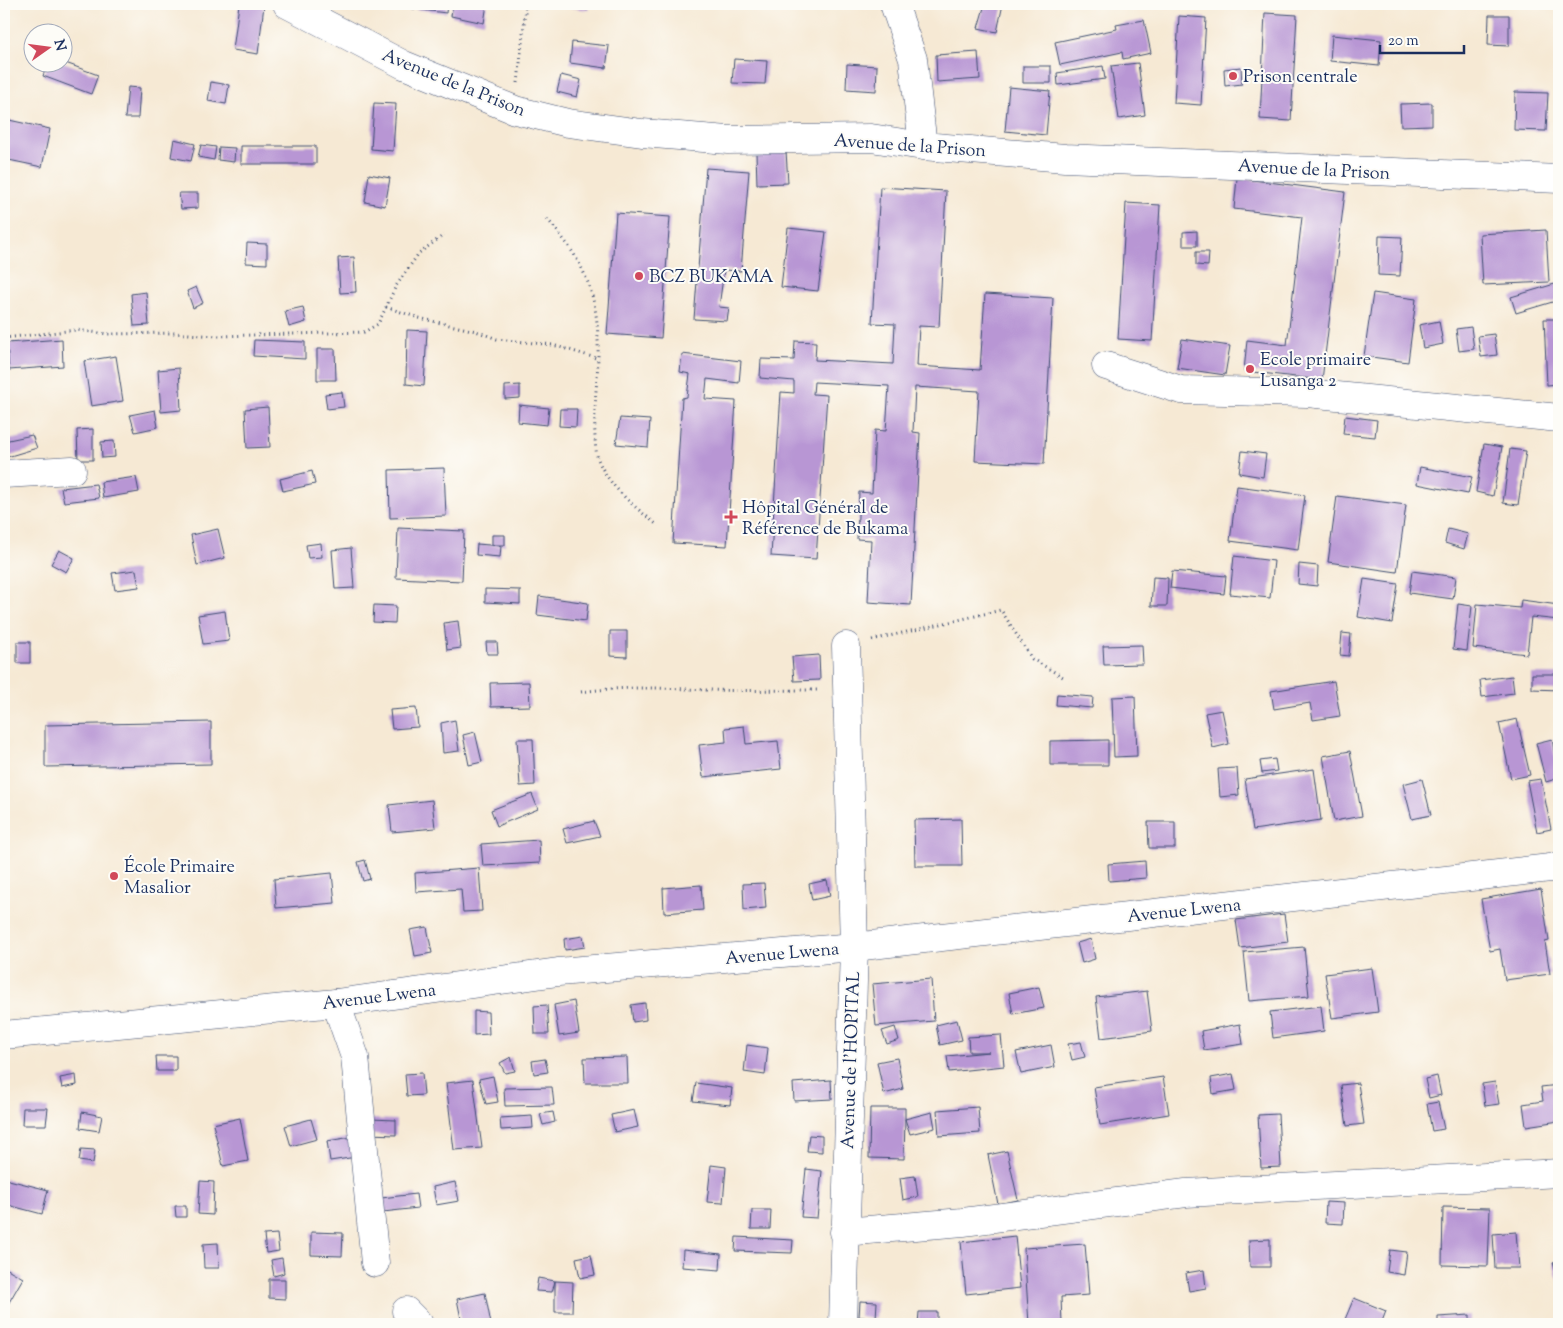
<svg xmlns="http://www.w3.org/2000/svg" width="1563" height="1328" font-family="'Sorts Mill Goudy',serif">
<style>
.building{fill:#b896d4}
.lines{fill:none;stroke-linecap:round;stroke-linejoin:round}
.street-casing{stroke:#3c4b70;stroke-width:29}
.secondary-casing{stroke:#3c4b70;stroke-width:29}
.path{stroke:#3c4b70;stroke-width:3;stroke-dasharray:1 4;stroke-linecap:butt}
.street{stroke:#fff;stroke-width:28}
.secondary{stroke:#fff;stroke-width:28}
.poi-dot{fill:#d1495b;stroke:#fdfcf7;stroke-width:2}
.labels{text-anchor:middle;stroke-width:4;stroke-linejoin:round;paint-order:stroke}
.poi-label{font-size:18px;fill:#1b2f5e;stroke:#fdfcf7;text-anchor:start}
.street-label{font-size:18px;fill:#1b2f5e;stroke:#fdfcf7}
</style>
<rect width="100%" height="100%" fill="#fdfcf7"/>
<filter id="ink" filterUnits="userSpaceOnUse"><feTurbulence type="fractalNoise" baseFrequency=".02" numOctaves="2"/><feDisplacementMap in="SourceGraphic" scale="10" xChannelSelector="R" yChannelSelector="G"/><feConvolveMatrix kernelMatrix="1 2 1 2 8 2 1 2 1" color-interpolation-filters="sRGB"/></filter>
<filter id="wash" filterUnits="userSpaceOnUse"><feTurbulence type="fractalNoise" baseFrequency=".0096" numOctaves="4" result="noise"/><feDisplacementMap in="SourceGraphic" scale="20" xChannelSelector="R" yChannelSelector="G"/><feGaussianBlur stdDeviation="1.12" result="paint"/><feColorMatrix in="noise" values="0 0 0 0 0 0 0 0 0 0 0 0 0 0 0 0 0 1.4 0 .05"/><feComposite in="paint" operator="in"/></filter>
<g filter="url(#wash)">
<rect width="100%" height="100%" fill="#f6e9d4"/>
<g id="blocks">
<path class="building" d="M141,4H166V8L141,6Z
M239,4L264,5L258,54L233,50Z
M391,4H447L446,13L391,6Z
M453,4H487L484,23L451,16Z
M567,4H589L588,10L567,7Z
M985,4H1003L997,32L978,28Z
M1265,13L1297,15L1291,121L1260,119Z
M1489,15H1509V46L1488,45Z
M1179,16L1206,18L1201,105L1174,103Z
M1144,20L1151,53L1123,59L1122,52L1060,65L1055,42L1117,29L1116,25Z
M1332,35L1381,40L1379,66L1330,61Z
M572,42L609,46L606,68L570,63Z
M978,52L980,79L937,82L936,55Z
M734,59L767,61L765,84L732,83Z
M48,62H63L98,75L91,94L43,76Z
M1138,63L1145,115L1119,119L1111,66Z
M847,64L877,66L876,91L846,89Z
M1023,66H1051V83H1023Z
M1103,66L1105,79L1058,85L1057,73Z
M1241,67L1242,84L1225,86L1224,69Z
M561,75L581,80L577,97L557,92Z
M211,82L229,85L226,104L208,101Z
M128,87L140,88L138,118H125Z
M1009,87L1050,91L1046,135L1005,131Z
M1515,92L1548,93L1546,131L1514,130Z
M374,103L396,104L393,151L371,149Z
M1432,103V125L1401,126L1400,104Z
M9,120L50,129L42,167L4,159V143Z
M174,139L195,144L191,161L171,157Z
M201,145L216,147L214,160L198,157Z
M241,146H316V164H241Z
M219,147L235,148L234,162L218,160Z
M786,151L788,183L757,184L756,152Z
M706,168L749,171L741,271L724,270L719,307L729,308L727,321L694,319Z
M369,174L390,178L385,206L365,202Z
M1237,178L1345,192L1322,380L1244,371L1247,340L1287,345L1302,217L1234,209Z
M880,187L946,191L939,327L919,326L917,366L980,370L985,294L1053,298L1044,464L975,461L979,391L915,387L913,432L920,433L911,605L868,602L871,540L857,539L859,492L872,493L875,430L886,431L889,386L814,382L813,394L827,395L816,559L771,556L781,392L794,393V381L760,378L761,359L794,360L795,341L816,342L815,360L893,364L895,324L872,323Z
M179,193H198V208L181,209Z
M1126,203L1160,205L1152,341L1118,339Z
M616,213L670,217L661,338L607,334Z
M788,228L826,232L818,291L781,287Z
M1546,230L1549,282L1483,285L1480,234Z
M1197,231V246H1183V232Z
M1379,236L1402,237L1400,276L1378,275Z
M247,243L267,244V264L246,263Z
M1196,252H1209L1208,266L1196,265Z
M354,257L356,292L340,293L338,258Z
M1558,283L1559,300L1516,313L1511,297Z
M196,287L203,303L193,308L187,291Z
M146,292L149,325L134,326L131,294Z
M1373,293L1416,299L1408,362L1364,356Z
M303,307L306,322L289,327L285,311Z
M1544,319H1559V384L1547,385Z
M1439,321L1443,344L1423,348L1419,325Z
M1471,327L1474,349L1459,351L1456,329Z
M407,330L427,331L424,386L406,384Z
M1494,334L1497,355L1481,357L1478,336Z
M62,339L63,366L9,370L7,343Z
M1182,339L1230,346L1225,375L1177,368Z
M254,340L305,342V359L253,356Z
M317,349H335L336,380H317Z
M682,354L741,361L739,383L707,379L705,399L736,401L727,546L673,543L682,398L687,397L690,374L680,372Z
M116,356L123,401L91,406L84,361Z
M179,368L181,410L161,412L158,370Z
M520,385V398L505,399V386Z
M342,392L344,407L327,409L325,394Z
M519,405L549,408L547,425L518,422Z
M268,407L270,447L247,448L245,409Z
M560,409H577L576,427L559,426Z
M155,410L158,427L135,432L130,415Z
M1345,416L1377,420L1375,437L1343,434Z
M620,418L650,420L648,447L616,444Z
M93,429V460H78L77,430Z
M32,435L37,448L7,457L4,441Z
M114,441L115,457L102,458L101,442Z
M1484,444L1502,447L1493,496L1476,492Z
M1510,449L1526,451L1518,505L1503,503Z
M1242,451L1266,454L1263,477L1239,473Z
M1420,467L1472,477L1468,494L1417,484Z
M444,468L446,516L390,518L389,470Z
M312,471L315,484L283,491L280,479Z
M136,477L139,492L103,498L101,482Z
M96,484L99,498L64,502L61,488Z
M1237,486L1305,495L1298,550L1230,541Z
M1337,496L1406,505L1397,572L1328,562Z
M398,528L464,531L462,581L396,578Z
M218,529L225,558L197,565L191,535Z
M1448,529L1468,534L1464,549L1445,543Z
M492,535H505V545H492Z
M321,543L322,557L308,558L306,545Z
M477,544L501,546L500,557L476,555Z
M351,548L354,588L335,589L332,550Z
M59,550L74,558L66,572L51,564Z
M1234,556L1274,561L1270,598L1230,594Z
M1299,564L1318,566L1317,586L1298,584Z
M136,570L139,587L115,590L112,573Z
M1172,571L1226,576L1224,594L1170,588Z
M1412,571L1456,577L1453,599L1409,593Z
M1153,577L1168,578L1167,606H1151Z
M1364,579L1398,584L1392,623L1358,617Z
M485,589L520,590V604L485,602Z
M539,596L588,603L586,621L537,615Z
M1521,600L1559,605V620L1531,617L1527,654L1473,648L1477,604L1520,608Z
M1458,604L1472,606L1467,651L1453,649Z
M374,605L396,606L395,623L373,622Z
M225,611L229,641L203,644L198,615Z
M458,621L461,648L447,650L444,623Z
M610,631H627V657L610,656Z
M1342,633L1351,634L1349,656L1340,655Z
M17,642H30V663H17Z
M486,642H497L498,654H487Z
M1142,645L1143,664L1104,665L1103,646Z
M819,655L820,680L794,681L792,657Z
M1532,674H1559V690L1532,689Z
M1512,676L1514,693L1482,697L1480,680Z
M1334,681L1340,716L1313,720L1310,703L1274,709L1271,691Z
M529,682L530,706L491,707L490,683Z
M1057,694L1093,697L1092,708L1056,705Z
M1135,696L1137,756L1114,757L1112,697Z
M416,708L418,727L392,729L390,710Z
M1222,710L1229,744L1213,748L1205,713Z
M1517,719L1530,775L1511,779L1499,723Z
M455,720L459,751L443,753L441,723Z
M211,722V764L45,767V725Z
M744,726L746,744L778,741L781,769L703,777L699,745L726,742L725,728Z
M475,732L482,762L469,765L463,735Z
M517,739H533L535,785L520,786Z
M1552,739L1559,778L1546,782L1536,743Z
M1108,740V765H1050V741Z
M1350,751L1362,816L1334,821L1323,756Z
M1275,759L1277,771L1262,773L1260,761Z
M1237,768L1239,795L1220,797L1218,769Z
M1314,769L1321,820L1253,830L1245,779Z
M1422,779L1431,815L1412,819L1403,784Z
M1541,779L1551,829L1537,832L1527,781Z
M532,794L538,809L497,826L491,810Z
M432,800L435,828L392,832L389,805Z
M961,819L962,866H915L914,820Z
M594,821L600,836L567,843L563,829Z
M1148,822H1175V848H1149Z
M539,840L540,863L483,866L481,844Z
M365,860L370,879L363,881L358,862Z
M1145,861L1146,878L1109,881L1108,864Z
M479,868L482,911L463,912L461,889L416,892L415,873Z
M332,873L335,903L276,908L274,879Z
M827,880L830,896L812,900L809,884Z
M764,883L766,908L744,910L743,884Z
M701,885L703,910L664,913L663,888Z
M1541,889L1549,941L1545,942L1550,974L1505,980L1500,949L1490,951L1481,899Z
M1284,914L1288,942L1240,948L1236,920Z
M427,927L432,953L415,956L410,930Z
M583,936L585,947L565,950L564,939Z
M1091,939L1095,959L1082,963L1077,943Z
M1304,947L1309,996L1249,1001L1244,952Z
M1372,968L1378,1012L1332,1018L1325,974Z
M931,979L934,1021L876,1026L872,984Z
M1039,987L1044,1008L1013,1014L1009,993Z
M1147,991L1152,1031L1101,1038L1096,997Z
M574,1001L579,1033L559,1036L554,1005Z
M645,1003L646,1020L633,1022L631,1005Z
M547,1005L549,1034H535L534,1006Z
M1321,1006L1324,1031L1273,1038L1270,1012Z
M474,1011L488,1012L489,1034L474,1035Z
M957,1020L962,1040L940,1045L936,1025Z
M1240,1024L1243,1044L1204,1050L1201,1031Z
M895,1027L899,1040L887,1044L882,1031Z
M1001,1035L1004,1066L949,1072L947,1056L989,1052H969L968,1037Z
M1081,1042L1085,1057L1072,1060L1068,1044Z
M747,1045L768,1048L765,1075L744,1072Z
M1051,1045L1055,1067L1021,1074L1016,1052Z
M156,1056H176V1071H157Z
M511,1057L515,1071L505,1073L500,1063Z
M627,1057L628,1083H585L584,1058Z
M897,1058L903,1089L884,1094L877,1062Z
M545,1059L548,1072L534,1074L532,1061Z
M422,1073L424,1095L407,1096L405,1074Z
M1233,1074L1236,1090L1213,1094L1211,1078Z
M76,1075L77,1085L62,1088L60,1078Z
M493,1076L498,1102L486,1104L479,1079Z
M1437,1076L1441,1095L1429,1098L1425,1079Z
M1163,1077L1169,1114L1100,1125L1094,1087Z
M473,1080L482,1148L454,1150L446,1083Z
M831,1080L832,1099L794,1101L793,1083Z
M1495,1082L1499,1104L1485,1106L1482,1084Z
M696,1083L732,1088L730,1105L693,1101Z
M1358,1083L1364,1124L1347,1126L1341,1085Z
M1559,1085V1121L1526,1126L1523,1104L1543,1101L1541,1087Z
M552,1087L554,1105L505,1106L504,1088Z
M1438,1102L1444,1129L1432,1131L1427,1104Z
M978,1107L980,1133L939,1136L937,1110Z
M23,1108H48L46,1125H22Z
M870,1108H905V1119L932,1112L935,1128L910,1134L905,1119L904,1159L869,1158Z
M634,1110L638,1127L615,1132L611,1115Z
M82,1112L102,1116L99,1131L80,1128Z
M553,1112L555,1122L543,1125L540,1114Z
M1278,1114L1281,1167L1261,1168L1258,1115Z
M532,1116L533,1128L501,1130L500,1118Z
M240,1118L248,1161L223,1166L213,1124Z
M311,1119L317,1139L291,1146L285,1126Z
M370,1119L396,1120V1135L369,1134Z
M809,1135L822,1136V1152L807,1151Z
M352,1137L356,1157L330,1161L327,1141Z
M81,1149L95,1150L93,1163L79,1161Z
M1007,1151L1018,1200L998,1204L988,1155Z
M711,1165L726,1167L723,1203L707,1202Z
M806,1169L822,1171L817,1218L801,1217Z
M915,1176L918,1197L903,1200L900,1178Z
M5,1179L48,1190L42,1214L4,1204Z
M200,1181L214,1182L213,1215L198,1214Z
M455,1182L459,1201L436,1205L433,1187Z
M416,1194L418,1208L383,1212L381,1198Z
M1326,1202L1344,1203L1343,1224L1325,1223Z
M175,1206H186V1217H176Z
M1443,1207L1490,1208L1488,1266L1442,1265Z
M752,1210H771L770,1229H751Z
M311,1232L343,1233L342,1256L311,1255Z
M1516,1232L1519,1268H1495L1493,1234Z
M277,1234L279,1251L266,1253L264,1235Z
M1015,1236L1020,1288L966,1294L961,1242Z
M736,1237L793,1240L792,1253L735,1251Z
M1270,1239V1267H1250L1249,1240Z
M218,1243L219,1268H204L203,1244Z
M1085,1244L1089,1295L1061,1297L1062,1324H1029L1024,1248Z
M683,1250L721,1254L720,1270L682,1267Z
M1390,1250L1407,1252L1404,1275L1387,1272Z
M591,1255L595,1275L580,1278L576,1258Z
M282,1258L284,1273L274,1276L271,1260Z
M1559,1261V1282L1553,1263Z
M4,1267L23,1278L4,1311Z
M1204,1270L1206,1288L1189,1291L1186,1273Z
M538,1278L555,1281L552,1292L536,1291Z
M269,1279H285V1299L269,1298Z
M555,1281L573,1282L572,1312H555Z
M485,1293L491,1324H462L457,1299Z
M1354,1298L1386,1311L1381,1324H1343Z
M860,1301L877,1302L876,1318L859,1317Z
M919,1312H937V1324H918Z
M1470,1315V1324H1438V1317Z"/>
</g>
</g>
<g filter="url(#ink)">
<use href="#blocks" fill-opacity="0" stroke="#3c4b70" stroke-width="1"/>
<g class="lines">
<defs>
<path id="street" d="M287,4L404,65L515,110L568,123L642,133L728,140L871,138L923,146L1065,158L1559,179
M894,4L913,59L923,146
M1106,366L1181,390L1307,393L1559,418
M4,474L72,470
M336,1003L355,1057L375,1263
M844,1232L963,1222L1186,1193L1559,1173
M406,1311L419,1324
M843,1324L854,947L846,646"/>
<path id="secondary" d="M4,1035L336,1003L558,972L854,947L1559,867"/>
</defs>
<use href="#street" class="street-casing"/>
<use href="#secondary" class="secondary-casing"/>
<path class="path" d="M518,83L526,4
M547,219C598,276 602,317 596,391C595,407 593,445 598,459C608,486 635,507 656,524
M386,307L419,318L476,331L497,339L553,345L599,359
M4,338L76,330L108,334L173,333L217,336L364,332L378,324L396,286L419,253L444,235
M872,640L1001,610L1032,659L1063,677
M581,692C623,686 665,688 708,690C745,691 782,690 819,690"/>
<use href="#street" class="street"/>
<use href="#secondary" class="secondary"/>
</g>
</g>
<g class="poi-dot">
<circle cx="1233" cy="76" r="5"/>
<circle cx="639" cy="276" r="5"/>
<circle cx="1250" cy="369" r="5"/>
<path d="M728.5 509.5h5v5h5v5h-5v5h-5v-5h-5v-5h5z"/>
<circle cx="114" cy="876" r="5"/>
</g>
<g class="labels">
<g class="poi-label">
<text x="1243" y="82">Prison centrale</text>
<text x="649" y="282">BCZ BUKAMA</text>
<text x="1260" y="365">Ecole primaire<tspan x="1260" dy="21">Lusanga 2</tspan></text>
<text x="742" y="513">Hôpital Général de<tspan x="742" dy="21">Référence de Bukama</tspan></text>
<text x="124" y="872">École Primaire<tspan x="124" dy="21">Masalior</tspan></text>
</g>
<g class="street-label">
<text transform="translate(454 82) rotate(22)" y="6">Avenue de la Prison</text>
<text transform="translate(910 145) rotate(4)" y="6">Avenue de la Prison</text>
<text transform="translate(1314 169) rotate(3)" y="6">Avenue de la Prison</text>
<text transform="translate(1184 910) rotate(-6)" y="6">Avenue Lwena</text>
<text transform="translate(782 953) rotate(-5)" y="6">Avenue Lwena</text>
<text transform="translate(379 996) rotate(-7)" y="6">Avenue Lwena</text>
<text transform="translate(850 1060) rotate(-88)" y="6">Avenue de l'HOPITAL</text>
</g>
</g>
<rect width="1563" height="1328" fill="none" stroke="#fdfcf7" stroke-width="20"/>
<g transform="translate(48 48) rotate(76)"><circle r="24" fill="#fdfcf7" stroke="#a3aaba"/>
<path d="M0-4L9 19L0 12L-9 19Z" fill="#d1495b"/>
<text y="-8" font-size="14" font-weight="bold" text-anchor="middle" fill="#1b2f5e">N</text>
</g>
<path d="M1380 45v8h84v-8" fill="none" stroke="#1b2f5e" stroke-width="2.5"/>
<text x="1388" y="45" font-size="15" fill="#1b2f5e" stroke="#fdfcf7" stroke-width="4" paint-order="stroke">20 m</text>
</svg>
